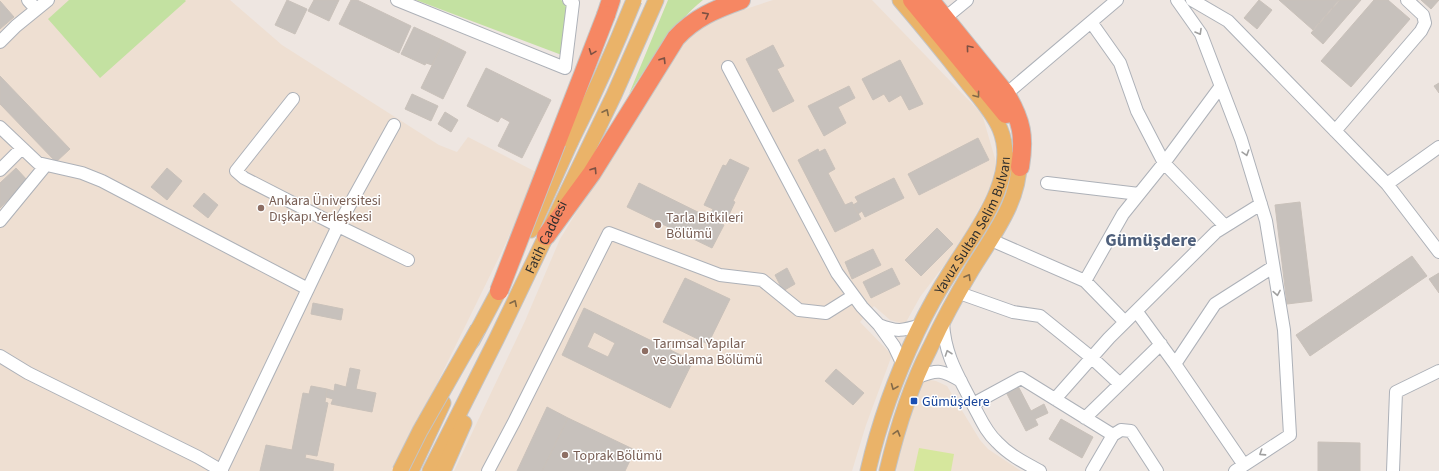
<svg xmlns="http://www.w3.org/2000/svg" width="1439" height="471" font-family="'Source Sans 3',sans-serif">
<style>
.education{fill:#eedfd2}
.green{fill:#c3e1a1}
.pitch{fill:#d6e79d}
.building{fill:#c7c1bc;stroke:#c9c1ba;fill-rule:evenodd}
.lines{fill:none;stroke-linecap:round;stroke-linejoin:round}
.minor-casing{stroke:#adb1b8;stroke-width:14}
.major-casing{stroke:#c4c4c4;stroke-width:17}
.highway-casing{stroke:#c4c4c4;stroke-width:20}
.minor{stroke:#fff;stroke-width:12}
.major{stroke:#eab369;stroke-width:15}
.highway{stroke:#f68763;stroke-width:18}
.major-bridge-casing{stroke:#c4c4c4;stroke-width:17;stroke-linecap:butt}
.highway-bridge-casing{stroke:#c4c4c4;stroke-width:20;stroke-linecap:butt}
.major-bridge{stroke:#eab369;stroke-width:15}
.highway-bridge{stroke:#f68763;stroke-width:18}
.oneway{stroke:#7d5143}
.oneway2{stroke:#a0a0a0}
.oneway3{stroke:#826948}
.education-dot{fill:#8d6e63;stroke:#fff;stroke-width:1.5}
.transit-dot{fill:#1a4fb4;stroke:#fff;stroke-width:1.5}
.labels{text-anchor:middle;stroke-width:3;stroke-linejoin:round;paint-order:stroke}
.education-label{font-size:14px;fill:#785e54;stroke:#fff;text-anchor:start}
.street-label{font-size:14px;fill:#2d2d2d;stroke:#fff}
.transit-label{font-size:14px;fill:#164399;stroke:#fff;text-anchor:start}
.district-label{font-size:18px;font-weight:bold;fill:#4f607c;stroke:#fff}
</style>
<rect width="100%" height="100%" fill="#eee6e1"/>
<path class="education" d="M0,0H230L282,45L439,145L457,152L468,137L536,172L506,243L394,471H0Z
M773,0H872L982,114L996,162L991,186L961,243L920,297L905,324L890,320L874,306L860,322L892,355L866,425L852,471H454L525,321L560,239L682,40L709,21Z
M924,379L936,381L947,386L980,440L988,449L1021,471H896L902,444L914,406Z"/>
<path class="green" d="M69,0H185L186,1L100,78L48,19Z
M416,0H561L570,5L567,57Z
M668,0H703C672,25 651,61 629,94Z"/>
<path class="pitch" d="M919,448L954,454L951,471H914Z"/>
<path class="building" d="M287,0L307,9L295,34L275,25Z
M314,0H339L329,21L308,11Z
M351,0H357L411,26L399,53L339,24Z
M1259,0L1272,10L1257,29L1244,18Z
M1279,0H1339L1313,30Z
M1340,0H1361L1323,44L1311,33Z
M1374,0H1388L1410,19L1351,87L1321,61Z
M1421,0H1439L1431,9Z
M0,1L14,17L0,29Z
M414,27L444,41L432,65L426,63L425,65L401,54Z
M444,41L466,52L443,99L421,88Z
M773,45L784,66L777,69L794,101L773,112L746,59Z
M900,60L923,104L909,110L901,95L889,102L884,94L873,100L862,79Z
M486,68L551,100L522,158L498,146L510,122L501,117L498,122L467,106Z
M0,76L70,149L56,162L0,104Z
M1439,83V93L1434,86Z
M849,86L855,98L838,107L846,123L824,136L808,106Z
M412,94L438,106L431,121L405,109Z
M445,112L458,120L451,132L438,124Z
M978,138L989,160L919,195L908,174Z
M818,149L819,152L825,149L835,169L828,173L845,205L852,202L861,219L835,232L798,160Z
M730,159L749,168L733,201L735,202L727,219L717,215L715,220L709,217L713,209L704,205L723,165L726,166Z
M16,168L28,181L0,208V183Z
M167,168L182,181L167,200L151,187Z
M894,178L904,198L865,217L862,211L858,214L853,205L858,202L855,197Z
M639,183L724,225L712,248L627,207Z
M204,193L218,205L208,218L193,206Z
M1300,202L1312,301L1287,304L1275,205Z
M937,228L953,244L921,276L905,260Z
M873,249L881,265L852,279L845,262Z
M1412,256L1427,276L1310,356L1296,335Z
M787,268L795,284L783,291L775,275Z
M892,268L900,284L871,298L863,282Z
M1439,273V293L1429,279Z
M685,278L730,299L708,344L663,322Z
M313,303L343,309L341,320L311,314Z
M584,308L693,361L670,408L562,355ZM594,332L615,343L608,357L587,347Z
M350,368L360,370L356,389L376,393L372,412L331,404L333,399L326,397L327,389L334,391L335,384L346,387Z
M836,369L864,393L853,405L825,381Z
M311,386L327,389L325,402L328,403L317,456L306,454L305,458L334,464L333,471H260L266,445L292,450L303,393L309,394Z
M1018,386L1031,411L1044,404L1048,413L1035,419L1038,425L1026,431L1006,392Z
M547,407L568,418L542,471H517Z
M568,418L635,450L625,471H542Z
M1061,419L1093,437L1082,458L1049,439Z
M1318,442L1360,443V471H1318Z"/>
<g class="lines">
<defs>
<path id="minor" d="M28,0L36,9
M397,0L565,68L573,3L569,0
M1177,0L1201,34L1241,139L1266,221L1284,330L1290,435L1235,471
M1192,0L1228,21L1387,184L1439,252
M945,18L967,0
M1091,22L1120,63L1137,111L1164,163L1225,226
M0,42L16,26L48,0
M728,67L837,273L862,307L879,325L894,346L903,365
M1006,94L1117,0
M293,99L236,171L244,178L338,226L408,260
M0,127L38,163L82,173L102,181L308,289
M1335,131L1421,31L1425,23L1423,15L1407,0
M0,170L22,148
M1047,183L1139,194
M1387,184L1439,147
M0,221L46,165
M998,243L1085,281L1125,322
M1085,281L1123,214L1164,163L1221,86
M965,295L1013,312L1040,316L1092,358L1120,384
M1137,312L1175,364L1244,465
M943,323C945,356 958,375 972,403C980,417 985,431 997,442C1009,455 1025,463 1040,471
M879,325C897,332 902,331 921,325
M0,356L28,373L198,457L222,471
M1175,364L1215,304L1273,267
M918,377C938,369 942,370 961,381
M1055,399L1109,338L1216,232L1261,204
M973,404L1021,378L1113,435
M1085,418L1161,344
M221,471L338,226L394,125
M488,471L514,422L609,233L720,275L762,280L799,310L826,313L853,296
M1092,471L1113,435L1121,430L1131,431L1157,471
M1393,471L1396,392L1439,371"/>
<g id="major">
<path d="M531,230L571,141"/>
<path d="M472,341L504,281"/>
<path d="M411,471L443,403"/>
<path id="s1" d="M430,471L497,338L614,95L656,0"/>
<path d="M443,471L464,423"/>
<path id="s2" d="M868,471C879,423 896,376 917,332C927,311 938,291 951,271C975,232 1020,177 1000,129C993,112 978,96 967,82C945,54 923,27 900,0"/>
<path d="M887,471C897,429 910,387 930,348C942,322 956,296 971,271C992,236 1022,200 1019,156"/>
</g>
<path id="highway" d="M912,0L1006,114
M930,0L1006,94C1022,121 1025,137 1020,167
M606,15L611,0
M546,236L592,173L676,38C694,18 716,9 741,0"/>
</defs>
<use href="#minor" class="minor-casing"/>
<use href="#major" class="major-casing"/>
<use href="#highway" class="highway-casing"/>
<use href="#minor" class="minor"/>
<use href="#major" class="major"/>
<use href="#highway" class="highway"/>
<defs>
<path id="major-bridge" d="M571,141C594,95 615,48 634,0
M400,471L420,431L478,329"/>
<path id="highway-bridge" d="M499,291L606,15"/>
</defs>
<use href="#major-bridge" class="major-bridge-casing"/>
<use href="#highway-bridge" class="highway-bridge-casing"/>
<use href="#major-bridge" class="major-bridge"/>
<use href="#highway-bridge" class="highway-bridge"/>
</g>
<defs><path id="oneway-chevron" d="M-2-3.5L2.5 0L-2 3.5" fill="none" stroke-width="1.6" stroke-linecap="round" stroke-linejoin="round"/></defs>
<g class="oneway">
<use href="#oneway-chevron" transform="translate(706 15) rotate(-28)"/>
<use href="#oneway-chevron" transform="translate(969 48) rotate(-130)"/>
<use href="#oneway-chevron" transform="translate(592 52) rotate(111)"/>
<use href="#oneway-chevron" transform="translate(663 60) rotate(-58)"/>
<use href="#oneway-chevron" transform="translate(594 170) rotate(-57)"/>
</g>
<g class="oneway2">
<use href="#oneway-chevron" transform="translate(1199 32) rotate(60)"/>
<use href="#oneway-chevron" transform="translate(1246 153) rotate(73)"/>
<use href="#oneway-chevron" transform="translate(1277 293) rotate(80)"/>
<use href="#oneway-chevron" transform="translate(948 353) rotate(-109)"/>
<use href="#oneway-chevron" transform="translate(1262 453) rotate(147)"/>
</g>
<g class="oneway3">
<use href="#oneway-chevron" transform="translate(977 95) rotate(53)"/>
<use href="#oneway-chevron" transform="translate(606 112) rotate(-63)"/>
<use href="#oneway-chevron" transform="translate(968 277) rotate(-59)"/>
<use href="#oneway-chevron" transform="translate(514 303) rotate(-64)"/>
<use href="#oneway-chevron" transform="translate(894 387) rotate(112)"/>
<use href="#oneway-chevron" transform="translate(897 433) rotate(-74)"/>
</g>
<g class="education-dot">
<circle cx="261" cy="208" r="4"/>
<circle cx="658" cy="225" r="4"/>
<circle cx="645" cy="351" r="4"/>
<circle cx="565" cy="455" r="4"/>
</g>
<rect class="transit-dot" x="910" y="397" width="8" height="8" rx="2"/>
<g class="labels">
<g class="education-label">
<text x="269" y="205">Ankara Üniversitesi<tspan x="269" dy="16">Dışkapı Yerleşkesi</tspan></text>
<text x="666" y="222">Tarla Bitkileri<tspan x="666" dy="16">Bölümü</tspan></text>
<text x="653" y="348">Tarımsal Yapılar<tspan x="653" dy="16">ve Sulama Bölümü</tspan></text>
<text x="573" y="460">Toprak Bölümü</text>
</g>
<g class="street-label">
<text dy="5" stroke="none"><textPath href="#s2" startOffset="269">Yavuz Sultan Selim Bulvarı</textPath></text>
<text dy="5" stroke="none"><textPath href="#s1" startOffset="261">Fatih Caddesi</textPath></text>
</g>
<g class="transit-label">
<text x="922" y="406">Gümüşdere</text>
</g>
<g class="district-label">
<text x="1151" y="246">Gümüşdere</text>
</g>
</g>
</svg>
